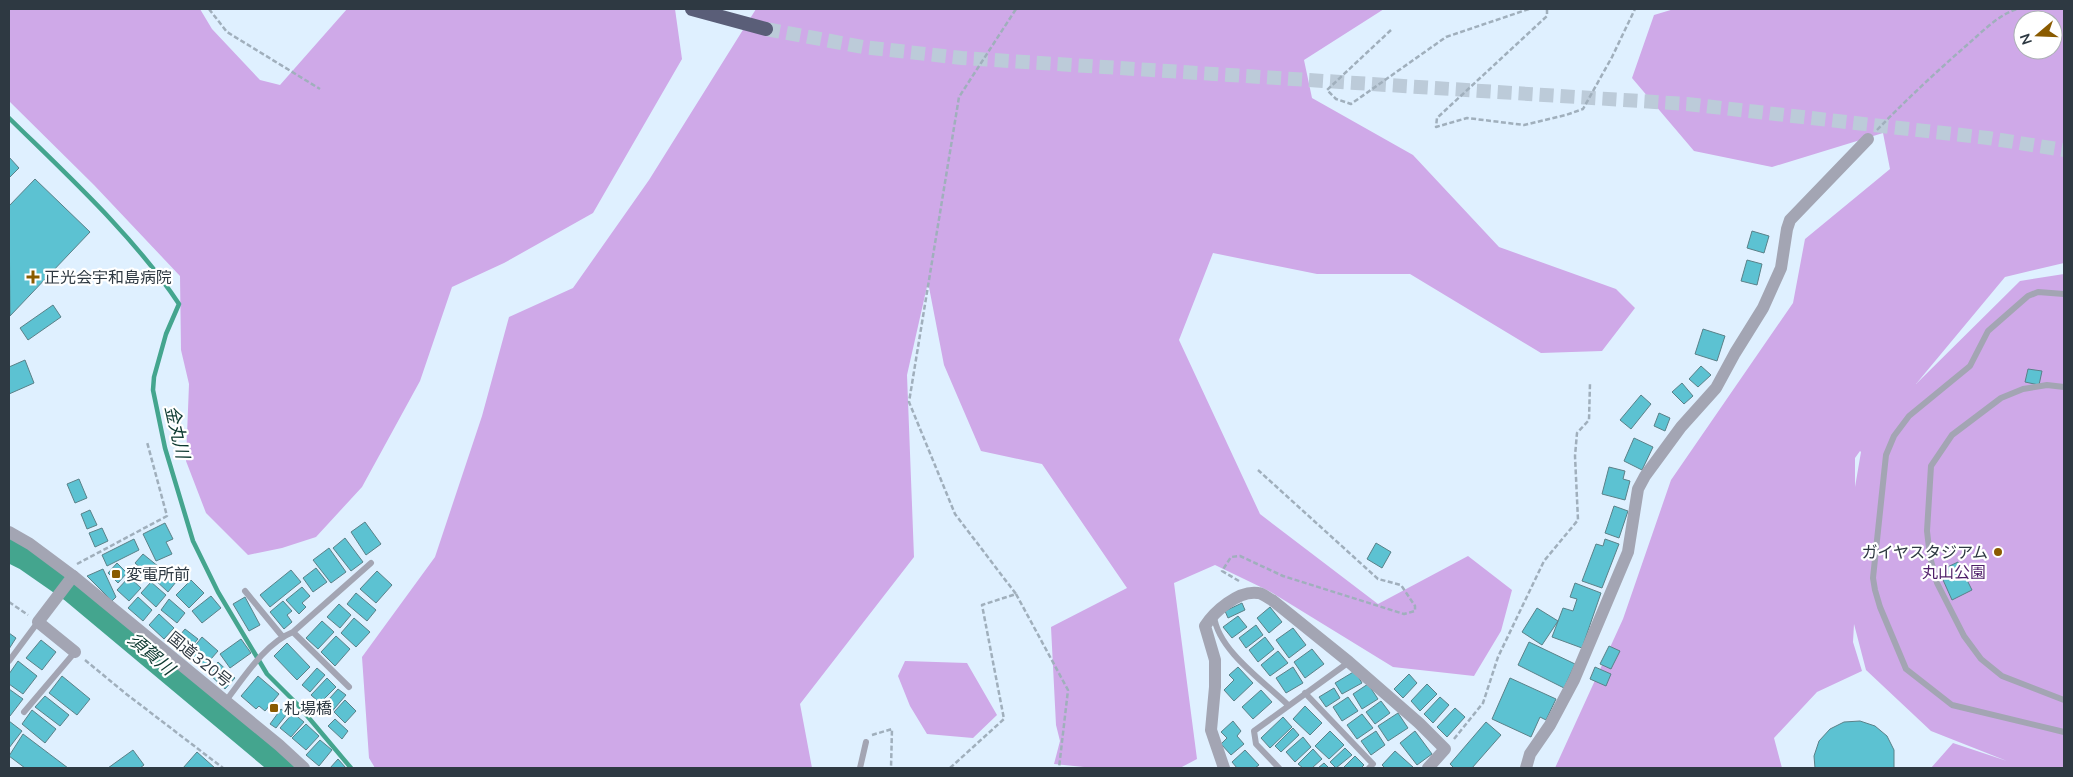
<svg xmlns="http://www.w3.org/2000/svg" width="2073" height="777" font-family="'Nunito Sans','Noto Sans JP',sans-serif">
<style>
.green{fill:#cfa9e8;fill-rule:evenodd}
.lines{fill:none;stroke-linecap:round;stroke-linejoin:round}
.stream{stroke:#44a58e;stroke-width:4.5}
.river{stroke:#44a58e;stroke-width:28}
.building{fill:#5cc2d2;stroke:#5a8188}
.trunk-tunnel{stroke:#bccbd9;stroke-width:14;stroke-dasharray:14 7;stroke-linecap:butt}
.path{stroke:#a0afbc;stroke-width:2.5;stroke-dasharray:5 2.5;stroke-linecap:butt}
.service{stroke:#a3a5b3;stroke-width:6}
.minor{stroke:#a3a5b3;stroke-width:12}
.tertiary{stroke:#a3a5b3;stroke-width:12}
.trunk{stroke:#5a5e78;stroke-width:14}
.poi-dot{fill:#8a5b00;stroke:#fff;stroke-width:2}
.labels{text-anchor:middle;stroke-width:4.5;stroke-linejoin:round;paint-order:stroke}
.poi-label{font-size:16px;fill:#2e3942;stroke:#fff;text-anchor:start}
.park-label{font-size:16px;fill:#4f1f69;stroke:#fff}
.street-label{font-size:16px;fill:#2e3942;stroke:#fff}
.water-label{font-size:18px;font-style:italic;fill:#0d3930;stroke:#fff}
</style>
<rect width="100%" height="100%" fill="#dff0ff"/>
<path class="green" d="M9,9H200L212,29L260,80L280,85L347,9H675L682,59L593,213L504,263L452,287L420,381L362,487L316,537L282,548L248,555L206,513L186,461L189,384L181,350L180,276L94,185L9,101Z
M756,9H1384L1304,60L1312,98L1413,155L1499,247L1616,289L1635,308L1602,351L1541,353L1410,274H1317L1213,253L1179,340L1260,514L1378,604L1468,556L1512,590L1501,631L1474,676L1393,667L1269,591L1215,565L1174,583L1197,759L1180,768H1094L1054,764L1060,741L1056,725L1051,627L1127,588L1042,464L981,451L944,365L928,282L907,375L914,557L800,704L812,768H375L369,758L362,657L435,557L482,416L509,317L573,288L649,180Z
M1674,9H2064V263L2005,277L1916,384L2020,281L2064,274V768H1931L1953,743L2007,761L1931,731L1866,670L1854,624L1853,642L1862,671L1817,692L1774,738L1782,768H1555L1623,619L1671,480L1793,303L1805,239L1890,169L1883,133L1772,167L1694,151L1632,78L1654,15ZM2023,20H2053V50H2023ZM1860,451L1861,452L1855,487V458Z
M905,661L967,663L997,715L973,738L927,734L910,706L898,676Z"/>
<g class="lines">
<path class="stream" d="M9,118C67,175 134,236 179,304L166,334L154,377L153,390L165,448L193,541L218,592L267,674L298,705L351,768"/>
<path class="river" d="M9,548L27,557L73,589L287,768"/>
</g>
<path class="building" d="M9,157L19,168L9,178Z
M35,179L90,232L10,316L9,206Z
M1752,231L1769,236L1764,253L1747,248Z
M1747,260L1762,264L1757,285L1741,281Z
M53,305L61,317L28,340L20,328Z
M1703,329L1725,336L1717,361L1695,354Z
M25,360L34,383L9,394V367Z
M1701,366L1711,375L1698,387L1689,379Z
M2028,369L2042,371L2039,385L2025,382Z
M1682,383L1693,396L1684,404L1672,392Z
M1641,395L1651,404L1631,429L1620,420Z
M1659,413L1670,418L1665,431L1654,426Z
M1634,438L1653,447L1642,470L1624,461Z
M1609,467L1625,471L1623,479L1630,481L1625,500L1602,494Z
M79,479L87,498L75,503L67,484Z
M1614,506L1628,511L1619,538L1605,533Z
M90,510L97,525L87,529L81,514Z
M365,522L381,544L366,555L351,532Z
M165,523L173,539L166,542L172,554L156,561L143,534Z
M102,528L108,541L95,547L89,533Z
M345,538L363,562L351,571L333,548Z
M134,539L139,550L107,566L102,555Z
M1605,539L1619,544L1602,588L1582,581L1596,544L1603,546Z
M1376,543L1391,552L1382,568L1367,559Z
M329,548L346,572L331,583L313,560Z
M143,554L159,567L151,577L135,563Z
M1958,562L1972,590L1952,600L1939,571Z
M117,563L127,573L118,583L108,573Z
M316,568L327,582L313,592L303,578Z
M103,569L116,597L112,601L87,576Z
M161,569L176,582L168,592L153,578Z
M291,570L301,582L270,607L260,595Z
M377,571L392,585L376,603L360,589Z
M129,577L141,588L129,601L117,590Z
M191,580L204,593L189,608L176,595Z
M151,582L166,595L156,607L141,593Z
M1575,583L1601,593L1582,648L1552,637L1563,608L1573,611L1577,599L1570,597Z
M302,587L310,596L302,603L306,607L299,614L286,600Z
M356,593L376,610L367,621L347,604Z
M211,596L221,608L202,623L192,611Z
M138,597L152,610L143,621L128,608Z
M245,597L260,625L249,631L233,604Z
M169,599L185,613L177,623L161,610Z
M283,601L292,611L287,615L292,622L284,629L270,612Z
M1242,603L1245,610L1228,618L1225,611Z
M339,604L351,615L340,628L327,617Z
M1270,607L1282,622L1269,633L1257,618Z
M1537,608L1558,621L1542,645L1522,632Z
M159,614L174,628L164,639L149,625Z
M1238,616L1247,627L1232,638L1223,627Z
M354,618L370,632L356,647L341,633Z
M322,621L334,632L318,649L306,638Z
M1256,625L1263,635L1246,648L1239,638Z
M1293,628L1306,645L1289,658L1276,640Z
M185,629L198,639L187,652L175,641Z
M9,633L16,638L9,649Z
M336,636L350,649L335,666L321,652Z
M202,637L218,651L204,667L189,653Z
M1265,637L1274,649L1258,662L1249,650Z
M241,639L251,653L230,668L220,654Z
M41,640L56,652L42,670L26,658Z
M1529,642L1575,664L1564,688L1518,665Z
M287,643L310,667L297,680L274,656Z
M1609,646L1620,651L1611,669L1600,664Z
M1312,649L1324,664L1305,678L1294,662Z
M1278,651L1288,663L1270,676L1261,665Z
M18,661L37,676L23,694L9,684V674Z
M218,662L235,678L225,689L208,673Z
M1238,667L1253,683L1234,701L1224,690L1234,680L1229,675Z
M1293,667L1303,683L1286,693L1276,678Z
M1595,667L1611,674L1606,686L1590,679Z
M317,668L325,675L310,692L302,685Z
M1355,671L1362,683L1342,694L1335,683Z
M1409,674L1417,683L1403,698L1394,689Z
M62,676L90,699L77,715L49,693Z
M258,676L279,694L265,711L259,706L256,709L241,696Z
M327,678L336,687L320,703L311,695Z
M1510,678L1556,699L1546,720L1540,717L1531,737L1492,719Z
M1368,684L1378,699L1362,709L1353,694Z
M1427,684L1437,694L1420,711L1411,701Z
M1334,688L1340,698L1326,707L1319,697Z
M9,689L23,699L10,716L9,715Z
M338,689L346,695L329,715L321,708Z
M1261,690L1272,702L1253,719L1242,707Z
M45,696L69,715L60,726L35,707Z
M1348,697L1358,711L1342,721L1333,707Z
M1440,697L1449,705L1433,723L1424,714Z
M345,700L356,711L345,723L334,712Z
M1381,701L1390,713L1375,724L1366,712Z
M1305,706L1322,723L1310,735L1293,719Z
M1455,708L1465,717L1447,737L1437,727Z
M281,709L287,714L276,728L270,724Z
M32,710L56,729L45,743L22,724Z
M293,713L304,722L291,737L280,728Z
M1398,713L1408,728L1388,741L1378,726Z
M1362,714L1373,728L1357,739L1347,725Z
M1283,717L1292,727L1270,748L1261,738Z
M335,719L348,731L342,739L328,726Z
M9,721L22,731L9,748Z
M1233,721L1241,731L1237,736L1244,744L1231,755L1221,744L1227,738L1221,732Z
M1860,721L1875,726L1887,736L1894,750V768H1815L1814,756L1819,741L1830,729L1844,722Z
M1486,722L1501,735L1472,768H1454L1450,764Z
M306,724L319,736L306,750L292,738Z
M1293,728L1299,735L1281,752L1275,746Z
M1330,731L1344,745L1329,759L1315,746Z
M1376,731L1385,745L1371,755L1361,741Z
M1415,731L1432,754L1417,765L1400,743Z
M23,734L68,768H25L9,756Z
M1303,737L1311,747L1295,762L1286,752Z
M320,740L332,750L319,766L306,755Z
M1345,748L1352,755L1336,768L1330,762Z
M1313,749L1322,759L1312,768H1303L1298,764Z
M133,750L144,765L140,768H108Z
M1245,750L1259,765L1255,768H1237L1232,762Z
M1395,751L1413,767L1411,768H1385L1382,765Z
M197,752L215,768H183Z
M1355,756L1364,765L1361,768H1343Z
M338,759L346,768H330Z
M1324,763L1329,768H1318Z"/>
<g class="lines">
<path class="trunk-tunnel" d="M766,29L863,47L962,58L1687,104L1988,138L2064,150"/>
<path class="path" d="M209,9L227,32L320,89
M1547,9V16L1437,118L1436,127L1467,118L1524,125L1566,115L1583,109L1612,57L1635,9
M1391,30L1327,90L1336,99L1351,104L1446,37L1529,9
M1877,130C1906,100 1936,72 1967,45C1982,32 1998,15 2017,9
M77,564L167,516L147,442
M1239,581L1222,571L1231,557L1240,556L1283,576L1404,614L1415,611V606L1401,585L1378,579L1258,470
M1016,594L1068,690L1059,768
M9,602L28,615
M85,660L125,693L223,768
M872,735L892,729L891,768
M1454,739L1483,703L1498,657L1544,561L1578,520L1575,456L1577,433L1589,420L1590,383
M950,768L1004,719L982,605L1016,594L955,514L909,402L959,97L1016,9"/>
<path class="service" d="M2064,294L2038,292L2028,296L1988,331L1970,366L1909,416L1894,436L1886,455L1873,578L1875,590L1880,607L1906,669L1952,705L2064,732
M2064,387L2047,385L2023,389L2001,398L1952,435L1931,466L1927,531L1930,557L1937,583L1964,636L1981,659L2002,676L2064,700
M245,591L282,636
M1214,616C1218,650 1263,681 1288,705
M293,632L349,687
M9,661L38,622
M1305,693L1373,764L1369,768
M225,702C243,679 265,643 293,632L371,563
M24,712L75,652
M860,768L866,742
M1279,768L1256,744L1254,731L1349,662"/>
<path class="minor" d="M9,532L30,544L73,576L38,622L75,652
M1224,768L1211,730L1215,687V660L1205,626C1214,612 1238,590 1258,593C1262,593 1268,598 1272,600L1349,662L1419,723L1445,749L1428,768
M1526,768L1530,754L1550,725L1574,680L1628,552L1638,489L1645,476L1681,427L1716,388L1735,353L1763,308L1781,268L1787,229L1790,220L1868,139"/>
<path class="tertiary" d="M73,576L279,745L304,768"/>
<path class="trunk" d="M692,9L766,29"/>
</g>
<g class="poi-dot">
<path d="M30.5 269.5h5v5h5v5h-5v5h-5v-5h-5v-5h5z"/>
<circle cx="1998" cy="552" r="5"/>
<rect x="111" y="569" width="10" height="10" rx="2.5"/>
<rect x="269" y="703" width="10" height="10" rx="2.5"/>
</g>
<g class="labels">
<g class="poi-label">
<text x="44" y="283">正光会宇和島病院</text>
<text x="1988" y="558" text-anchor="end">ガイヤスタジアム</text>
<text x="126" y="580">変電所前</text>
<text x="284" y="714">札場橋</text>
</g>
<g class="park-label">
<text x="1954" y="578">丸山公園</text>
</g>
<g class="street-label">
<text transform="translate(200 659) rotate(39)" y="6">国道320号</text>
</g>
<g class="water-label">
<text transform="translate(177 432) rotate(77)" y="6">金丸川</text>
<text transform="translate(151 654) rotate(40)" y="6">須賀川</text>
</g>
</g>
<rect width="2073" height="777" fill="none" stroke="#2e3942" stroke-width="20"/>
<g transform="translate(2038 35) rotate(251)"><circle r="24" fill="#ffffff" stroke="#abb0b3"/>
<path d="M0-4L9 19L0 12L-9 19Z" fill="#8a5b00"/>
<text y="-8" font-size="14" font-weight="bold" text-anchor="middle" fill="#2e3942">N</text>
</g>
</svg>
